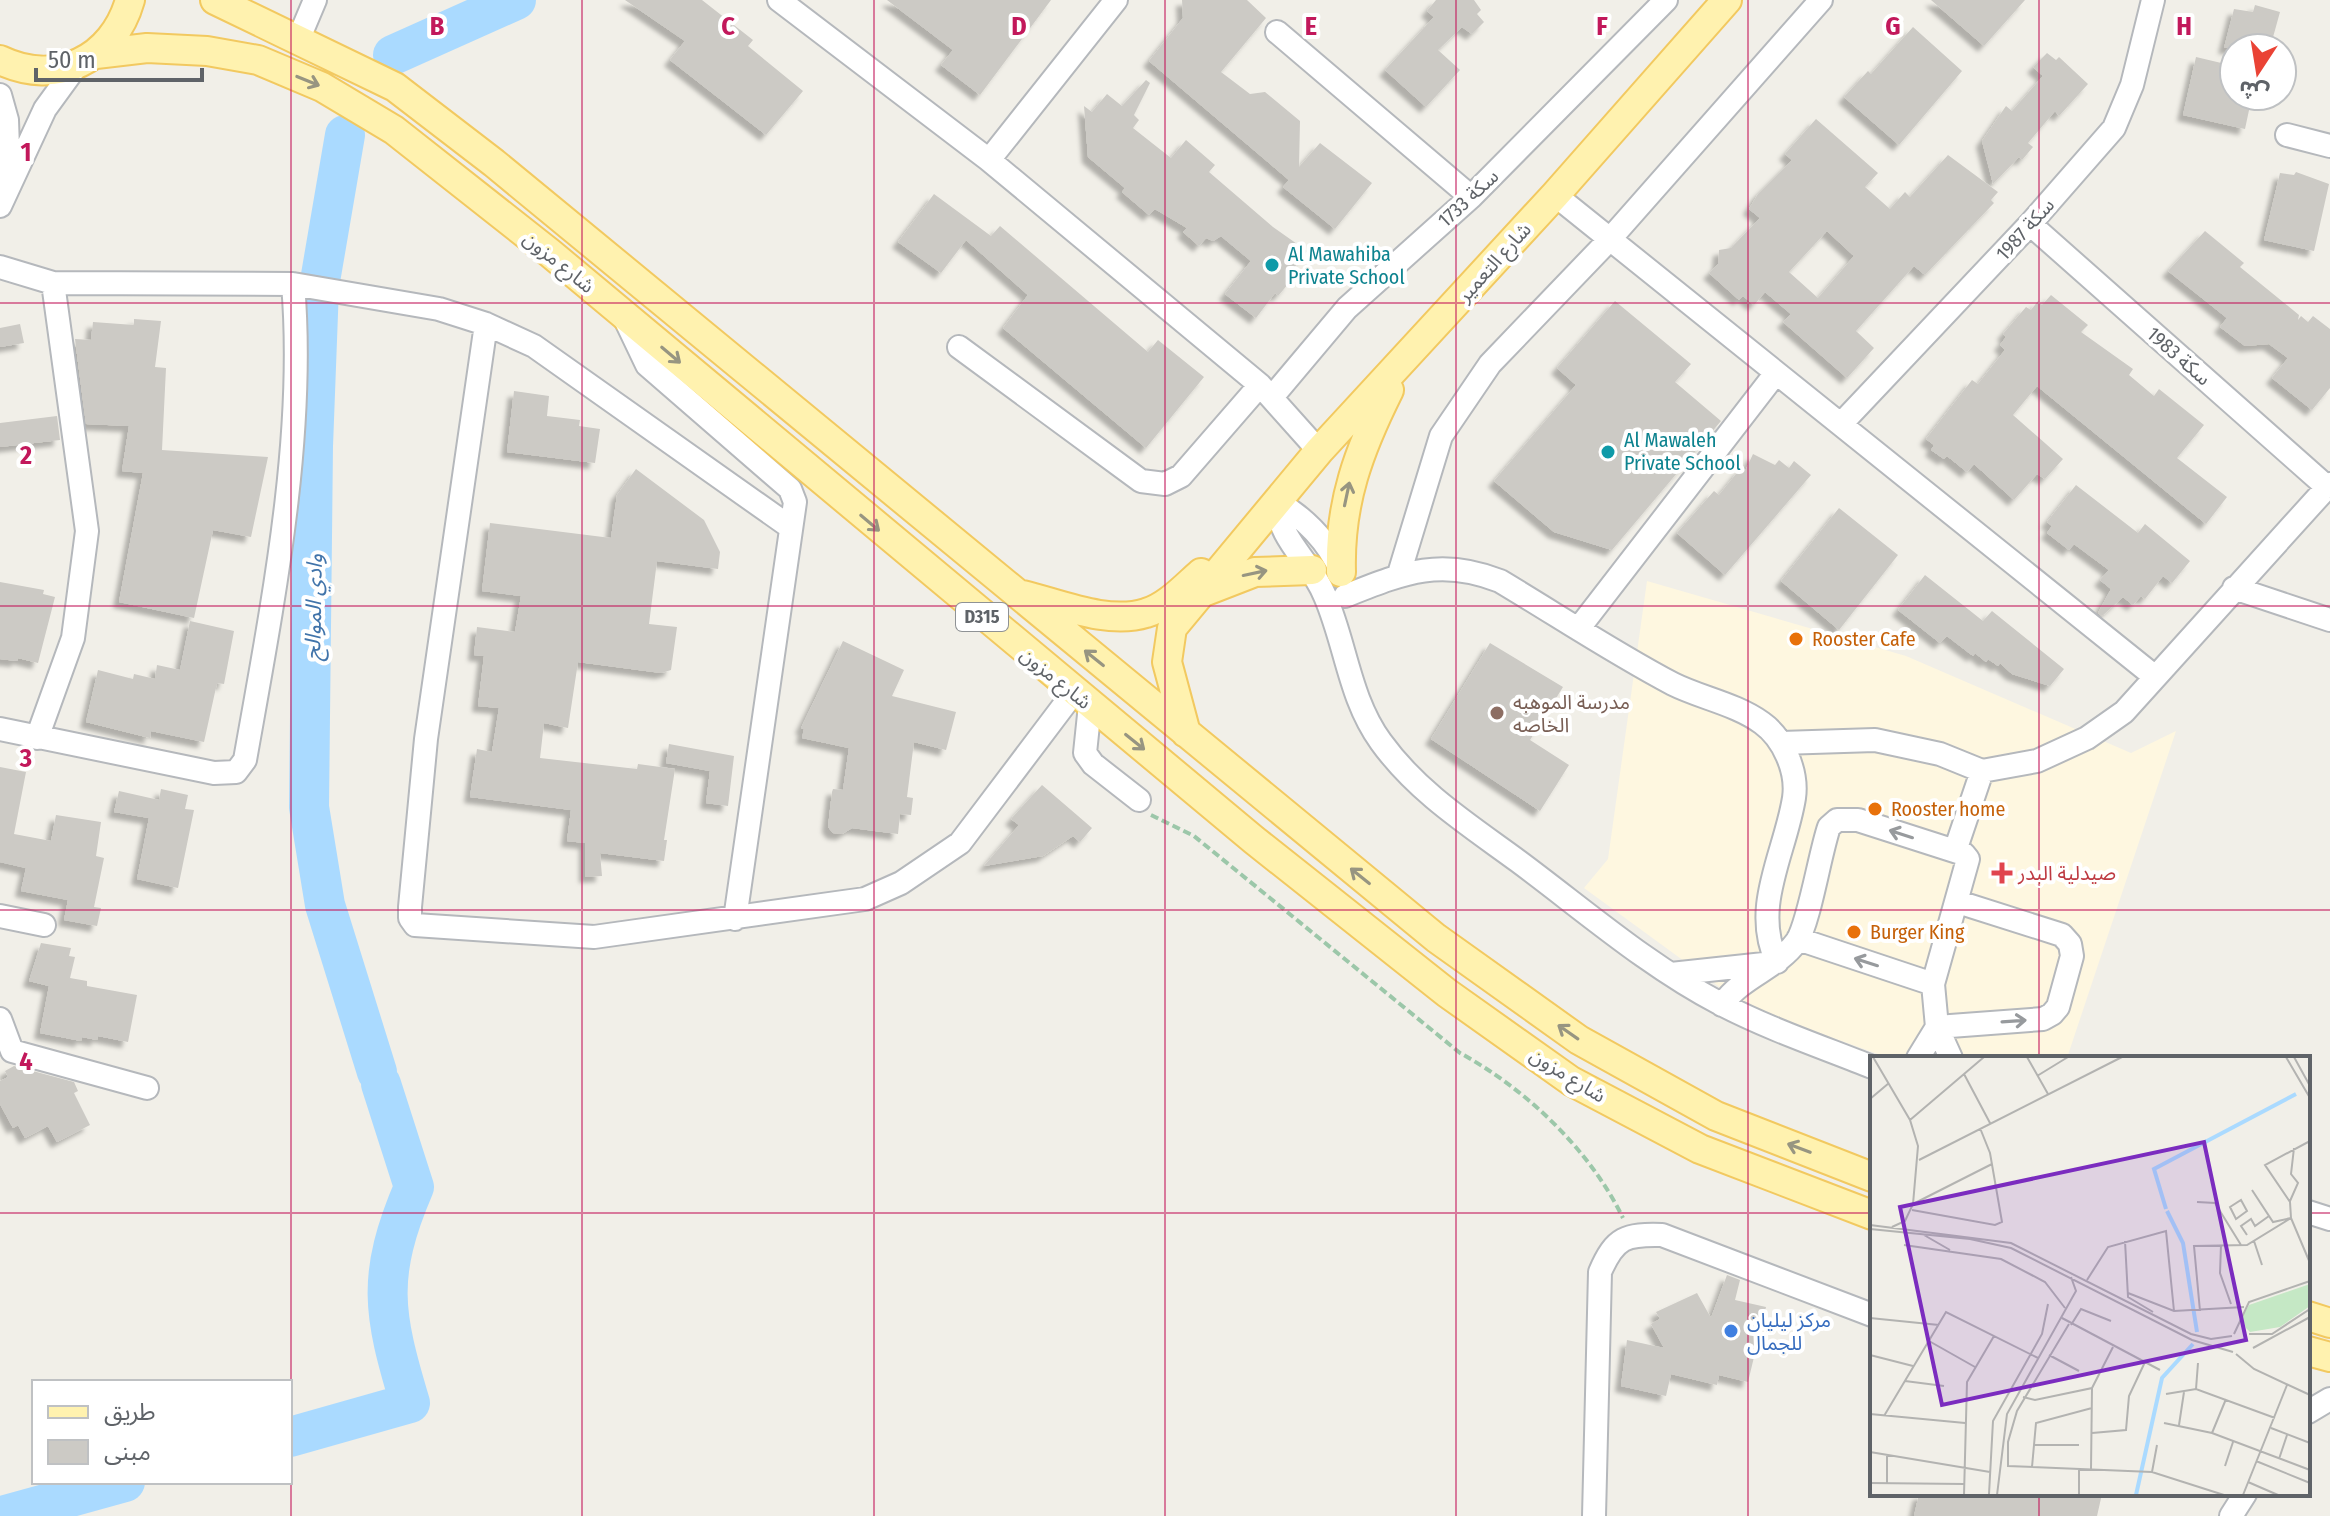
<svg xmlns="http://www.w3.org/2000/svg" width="2330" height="1516" font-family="'Fira Sans Condensed','Noto Sans Arabic',sans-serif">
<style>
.commercial{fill:#fef7e0}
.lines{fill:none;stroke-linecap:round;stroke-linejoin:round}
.river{stroke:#aadaff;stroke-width:40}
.building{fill:#cccac5;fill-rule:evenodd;filter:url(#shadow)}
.minor-casing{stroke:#b5b8bc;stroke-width:26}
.major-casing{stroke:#f2c960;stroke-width:32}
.path{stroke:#9cc7a9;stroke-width:4;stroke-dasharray:8 4;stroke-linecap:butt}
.minor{stroke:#fff;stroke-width:22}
.major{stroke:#fff2af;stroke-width:28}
.oneway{stroke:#979581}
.oneway2{stroke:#979a9d}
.grid{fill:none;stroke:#c2185b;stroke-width:2;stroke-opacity:0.55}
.culture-dot{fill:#0f9aa8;stroke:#fff;stroke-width:3}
.food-dot{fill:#e8710a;stroke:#fff;stroke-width:3}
.education-dot{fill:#8d6e63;stroke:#fff;stroke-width:3}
.health-dot{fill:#e0444e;stroke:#fff;stroke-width:3}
.shop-dot{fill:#3f7fe0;stroke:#fff;stroke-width:3}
.labels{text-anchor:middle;stroke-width:8;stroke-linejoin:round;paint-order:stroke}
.shield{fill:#fff;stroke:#8f9295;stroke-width:2}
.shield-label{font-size:18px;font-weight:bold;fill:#5f6368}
.street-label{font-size:20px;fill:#5f6368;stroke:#fff}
.culture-label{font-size:20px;fill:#0d838f;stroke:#fff;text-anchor:start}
.food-label{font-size:20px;fill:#c56008;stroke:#fff;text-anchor:start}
.education-label{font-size:20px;fill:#785e54;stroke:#fff;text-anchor:start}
.health-label{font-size:20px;fill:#be3a42;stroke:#fff;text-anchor:start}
.shop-label{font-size:20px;fill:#366cbe;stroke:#fff;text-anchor:start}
.water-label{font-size:22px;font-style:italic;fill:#4174aa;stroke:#fff}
.inset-river{fill:none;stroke:#aadaff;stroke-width:4}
.inset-road{fill:none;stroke:#b3b3b1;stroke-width:2}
.view{fill:#7b2cbf;fill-opacity:0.15;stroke:#7b2cbf;stroke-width:4}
.inset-edge{fill:none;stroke:#5f6368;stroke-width:4}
.grid-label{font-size:26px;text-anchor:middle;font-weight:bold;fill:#c2185b;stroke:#fff;stroke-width:8;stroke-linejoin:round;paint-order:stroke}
</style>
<defs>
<filter id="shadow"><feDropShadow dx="-6" dy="6" stdDeviation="2" flood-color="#0004"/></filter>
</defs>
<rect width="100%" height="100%" fill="#f1efe8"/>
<path class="commercial" d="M1647,581L1906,656L2131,753L2176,731L2067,1058H1889L1747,1007L1584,888L1608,859Z"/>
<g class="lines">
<path class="river" d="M393,55L516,0
M345,135L319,287L313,446L309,807L325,905L377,1072
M290,1437L410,1403C383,1313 376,1276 414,1187L381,1084
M2,1516L125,1482"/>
</g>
<path class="building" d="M625,0H702L753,40L748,46L803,91L766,135L670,60L685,41Z
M887,0H1051L980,95L941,65L953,50Z
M1182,0H1247L1266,18L1221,72L1250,94L1265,92L1300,121L1299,167L1320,143L1372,183L1335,229L1283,187L1289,180L1149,61L1183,18Z
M1436,0H1474L1481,10L1477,14L1484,22L1472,34L1462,27L1438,50L1460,70L1426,107L1385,70L1434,17L1427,11Z
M1931,0H2025L1984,46Z
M2255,5L2280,12L2270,48H2224L2234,9L2253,12Z
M1913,27L1962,71L1899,145L1844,97L1868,71L1871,74Z
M2047,53L2056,60L2059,57L2088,84L2059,116L2055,111L2028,143L2033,147L2022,160L2019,157L1993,184L1982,141L2006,106L2012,111L2043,76L2033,67Z
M2196,57L2234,66V96H2252L2245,129L2183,115Z
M1146,80L1150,83L1134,115L1139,120L1133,128L1171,158L1186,140L1215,165L1209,172L1273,227L1307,251L1286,278L1289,283L1278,296L1275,293L1256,318L1225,294L1251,261L1221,236L1213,241L1206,238L1199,246L1183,232L1187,228L1155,209L1149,215L1122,192L1125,188L1088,157L1084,106L1092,112L1107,94L1122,106Z
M1816,119L1878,173L1865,187L1890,209L1905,192L1910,197L1948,155L1998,192L1991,200L1994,203L1925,275L1914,266L1856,331L1874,348L1847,378L1783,322L1791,314L1765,292L1754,305L1743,296L1739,300L1709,273L1718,264L1719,250L1731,248L1760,218L1749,209L1758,194L1792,160L1785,154ZM1827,231L1854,256L1818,298L1789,272Z
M2296,172L2329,184L2314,251L2264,240L2280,173L2294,175Z
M934,194L991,236L1000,226L1148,352L1158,340L1204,377L1146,448L1003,328L1028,295L966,240L941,273L898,242Z
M2205,231L2244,263L2240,267L2299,315L2298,320L2301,316L2308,322L2313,316L2330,329V388L2312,410L2272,378L2288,358L2269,344L2245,346L2220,327L2227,318L2168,271Z
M2051,295L2088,325L2081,332L2133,369L2129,375L2154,396L2159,389L2204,425L2177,458L2227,497L2206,524L2037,386L2013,415L2063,459L2045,479L2037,474L2014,500L1974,464L1967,472L1947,456L1944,459L1931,450L1934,445L1926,439L1972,380L1978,384L2005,350L2000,345L2006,337L2003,334L2026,307L2031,310L2038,301L2042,305Z
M1615,301L1691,364L1675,382L1721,421L1612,550L1554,532L1494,481L1576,385L1557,368Z
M134,319L161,321L155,367L166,368L162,450L268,457L251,537L213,530L194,618L119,602L143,473L122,471L129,426L86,424L75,339L91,340L93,322L134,325Z
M20,324L24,343L0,347V328Z
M514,391L549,396L547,416L580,420L579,426L600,429L595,463L507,452Z
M57,416L60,440L0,447V423Z
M1753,454L1775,465L1779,460L1789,468L1794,461L1811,475L1725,575L1677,533L1714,491L1719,495L1740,469H1746Z
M636,469L704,520L720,552L718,569L657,561L649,624L677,627L671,670L661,673L578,662L568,728L544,723L540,758L637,769L638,764L675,769L664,840H667L664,861L600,853L602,876L585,877V843L567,841L571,810L470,797L477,749L492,752L499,708L478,706L484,656L474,655L477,627L515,632L521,596L482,591L490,523L611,538L617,495Z
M2076,485L2138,533L2145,524L2190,561L2172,583L2163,576L2145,599L2141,596L2133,605L2123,597L2102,616L2098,613L2111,589L2100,580L2109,570L2074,544L2069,550L2047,533L2052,526L2047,522Z
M1839,508L1898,555L1839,630L1781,581Z
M1925,575L1983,621L1992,611L2064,669L2050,686L2012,674L2000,663L1998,666L1988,659L1986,662L1975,653L1973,656L1947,636L1940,643L1898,610Z
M0,582L44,590L43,594L55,597L38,663L18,658L17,661L0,659Z
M190,621L234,631L224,684L217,683L204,742L151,731L150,738L86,722L98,670L133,679L134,674L155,679L157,665L180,670Z
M843,641L904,670L892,696L956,712L946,750L914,742L907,797L913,798L911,815L900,814L898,834L852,828L842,834L833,833L828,827L832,792L833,789L843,790L849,748L802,738L804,729L801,728Z
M1490,643L1563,687L1530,740L1569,765L1540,811L1431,739Z
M669,744L734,756L728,806L706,803L710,771L666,763Z
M0,767L26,772L14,834L51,841L56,815L101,822L96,856L104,858L94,907L101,908L97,926L64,920L68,900L21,891L26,868L0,862Z
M1042,785L1092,828L1080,842L1073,836L1043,856L984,866L1019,825L1011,819Z
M161,789L188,795L185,809L194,810L178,888L137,879L149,818L114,812L119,791L159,800Z
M41,943L71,948L69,956L75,957L70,978L87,981V986L137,995L128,1042L98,1036L97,1040L82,1037L81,1041L40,1033L49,986L29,981Z
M14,1066L74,1082L78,1091L74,1093L90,1125L57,1142L48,1126L25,1138L18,1125L13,1128L0,1104V1081L8,1077L5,1071Z
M1727,1275L1740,1280L1735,1300L1766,1307L1748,1382L1719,1375L1717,1385L1671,1374L1666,1396L1621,1386L1627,1340L1664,1348L1651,1324L1660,1319L1656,1312L1697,1293L1711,1318Z
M1919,1494H2102L2097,1516H1914Z"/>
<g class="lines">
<defs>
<path id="minor" d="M779,0L989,160L1260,385L1319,451
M1277,32L1471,197
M299,38L315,0
M0,95L7,120L9,177
M2287,135L2330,146
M989,160L1116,0
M1555,195L2154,676
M0,206L45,109L77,65
M2030,224L2327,487
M0,267L53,283L293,284L439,309L486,324L534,346L790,527
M625,319L647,365L790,489L795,502L735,919
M486,324L426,739L410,907V918L415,925L594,937L865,899L901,883L960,843L1074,692
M959,347L1141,481L1165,484L1181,476L1260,385
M1273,396L1347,308L1471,197L1666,0
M1841,424L2030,224L2114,128L2132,85L2153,0
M1276,501C1280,543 1310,559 1325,596C1346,644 1349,698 1381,742C1417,792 1469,825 1518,861C1584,910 1648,966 1721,1004C1769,1029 1822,1047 1872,1067
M1276,501C1305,518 1327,540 1341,571
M1399,574L1441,436L1490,364L1610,239L1821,0
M2234,588L2330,620
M1345,596C1403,573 1440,557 1500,581C1557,615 1614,653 1673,684C1701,698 1736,704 1762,723C1783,738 1798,771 1794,798C1785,854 1751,907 1777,962
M1579,628L1776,373
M1090,705L1085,753L1093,764L1139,800
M0,729L214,773L236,772L245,760C272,607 306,438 293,284
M37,738L73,638L87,531L53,283
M1781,743L1875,740L1940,754L1982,771L2037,761L2087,738L2124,712L2330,484
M1955,851L1982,771
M0,916L44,925
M1798,939L1933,984
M1671,974L1764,964
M1722,1005C1743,975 1777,969 1797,941C1809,923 1820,853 1829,827L1837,820H1858L1964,854L1968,859L1933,984L1937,1027L1951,1058
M0,1019L12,1051L147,1088
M1937,1027L2043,1019L2052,1014L2058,1007L2072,956L2070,944L2062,935L1958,902
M1918,1058L1937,1027
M2308,1212L2330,1219
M2308,1412L2330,1399
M1594,1516L1600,1272C1615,1237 1626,1234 1662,1235L1872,1315
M2231,1516L2245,1494"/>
<path id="major" d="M215,0L395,87L494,163L1436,938L1579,1040L1716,1116L1872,1177
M96,54L147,48L207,51L258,60L322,87L394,130L550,253L1254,840L1447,993L1571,1081L1700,1149L1872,1215
M0,60C56,87 113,60 130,0
M1341,572C1339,503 1359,450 1389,390
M1206,591L1255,572L1312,570
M1023,595C1060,604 1108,625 1146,613C1167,607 1185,587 1201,573
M1186,733L1167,662L1172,628L1319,451L1555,195L1727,0
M2308,1316L2330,1323
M2308,1351L2330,1357"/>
</defs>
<use href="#minor" class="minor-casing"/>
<use href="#major" class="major-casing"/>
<path class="path" d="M1151,815L1194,836L1460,1053C1526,1089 1590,1150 1623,1218"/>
<use href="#minor" class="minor"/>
<use href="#major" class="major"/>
</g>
<defs><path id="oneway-shaft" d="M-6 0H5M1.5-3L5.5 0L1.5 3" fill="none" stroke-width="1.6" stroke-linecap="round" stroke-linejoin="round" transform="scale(2)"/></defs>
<g class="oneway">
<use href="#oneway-shaft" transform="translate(308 81) rotate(22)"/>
<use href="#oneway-shaft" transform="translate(671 355) rotate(40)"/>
<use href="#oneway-shaft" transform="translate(1347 494) rotate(-78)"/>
<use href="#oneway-shaft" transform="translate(870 523) rotate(40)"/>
<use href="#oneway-shaft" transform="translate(1255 573) rotate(-12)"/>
<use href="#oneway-shaft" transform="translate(1094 658) rotate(-141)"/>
<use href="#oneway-shaft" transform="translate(1135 742) rotate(39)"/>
<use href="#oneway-shaft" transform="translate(1360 876) rotate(-141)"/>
<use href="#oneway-shaft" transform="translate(1568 1032) rotate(-145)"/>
<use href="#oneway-shaft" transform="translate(1799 1148) rotate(-159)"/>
</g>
<g class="oneway2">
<use href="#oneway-shaft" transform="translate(1901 834) rotate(-162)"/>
<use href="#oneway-shaft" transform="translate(1866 962) rotate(-162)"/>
<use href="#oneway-shaft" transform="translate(2014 1021) rotate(-4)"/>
</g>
<path class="grid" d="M291,0V1516M582,0V1516M874,0V1516M1165,0V1516M1456,0V1516M1748,0V1516M2039,0V1058M0,303H2330M0,606H2330M0,910H2330M0,1213H1872M2308,1213H2330M2039,1494V1516"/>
<g class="culture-dot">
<circle cx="1272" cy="265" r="8"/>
<circle cx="1608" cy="452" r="8"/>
</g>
<g class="food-dot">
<circle cx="1796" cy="639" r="8"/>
<circle cx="1875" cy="809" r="8"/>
<circle cx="1854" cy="932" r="8"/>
</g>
<circle class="education-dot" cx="1497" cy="713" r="8"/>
<path class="health-dot" d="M1998 861h8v8h8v8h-8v8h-8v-8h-8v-8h8z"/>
<circle class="shop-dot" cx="1731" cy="1331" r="8"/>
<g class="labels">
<rect class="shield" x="956" y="603" width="52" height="28" rx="6"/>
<g class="shield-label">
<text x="982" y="623">D315</text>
</g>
<g class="street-label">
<text transform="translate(1468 198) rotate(-43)" y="7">سكة 1733</text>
<text transform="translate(2025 229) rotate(-48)" y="7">سكة 1987</text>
<text transform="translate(559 262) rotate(39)" y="7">شارع مزون</text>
<text transform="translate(1494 262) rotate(-48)" y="7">شارع التعمير</text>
<text transform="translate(2179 356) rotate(41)" y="7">سكة 1983</text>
<text transform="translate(1056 678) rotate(39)" y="7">شارع مزون</text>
<text transform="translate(1568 1075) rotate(32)" y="7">شارع مزون</text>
</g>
<g class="culture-label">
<text x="1288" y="261">Al Mawahiba<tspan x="1288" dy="23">Private School</tspan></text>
<text x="1624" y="447">Al Mawaleh<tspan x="1624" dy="23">Private School</tspan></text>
</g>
<g class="food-label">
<text x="1812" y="646">Rooster Cafe</text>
<text x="1891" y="816">Rooster home</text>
<text x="1870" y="939">Burger King</text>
</g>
<g class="education-label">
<text x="1513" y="709">مدرسة الموهبه<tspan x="1513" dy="23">الخاصه</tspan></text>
</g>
<g class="health-label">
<text x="2018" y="880">صيدلية البدر</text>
</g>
<g class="shop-label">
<text x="1747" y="1327">مركز ليليان<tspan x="1747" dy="23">للجمال</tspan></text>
</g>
<g class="water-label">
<text transform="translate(313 607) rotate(-89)" y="8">وادي الموالح</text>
</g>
</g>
<g transform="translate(1870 1056)">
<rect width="440" height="440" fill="#f1efe8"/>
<path d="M440,228V250L410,271L380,276L376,272L372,261L379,249Z" fill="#c5e8c5"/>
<path class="inset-river" d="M296,153L284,113L426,38M297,155L313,187L327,276M266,439L292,322L323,288"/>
<path class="inset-road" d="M3,1L40,64L48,90L43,148L35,165L22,171M157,1L178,38M416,1L440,42M424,1L440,30M94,18L120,67M167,20L198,1M0,43L19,27M40,64L114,1M49,104L252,1M382,134L403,166L421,162L420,146L395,109L440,85M371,144L377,155L366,163L360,151ZM420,145L428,127L421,118L424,92M327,146L345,147L371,189M43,148L122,108M42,154L125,169L132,166L120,97L110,72M0,169L141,187L321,278L341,283L362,280M0,173L100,183L141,192L322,284L363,296M54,179L80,194M377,179L371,170L381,163L385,170L399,160M255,185L258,241L283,256M384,185L392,209M34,189L131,203L175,226L195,252M351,189L350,217L361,248M217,224L238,191L296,175L304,255M258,237L304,255L374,251M330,255L324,190L377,189L421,162L440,207M0,262L69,269M192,262L290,314M199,268L147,355L138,386V410L282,416L354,439M201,269L211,253L241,265M364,278L379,246L440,225M379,278H402L440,253M59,285L105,311M383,292L440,261M366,298L384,313L440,339M0,299L43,310M179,299L209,315M35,325L74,330M326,333L328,307M296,338L326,333L405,362M153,341L165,344L222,332L243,291M0,358L95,367M14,360L76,256L168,302M294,367L342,377L440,414M309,369L314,336M401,372L440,387M222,377L256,374L259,340L275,306M342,377L356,343M164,389H209M0,396L120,416M17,398V427M409,403L417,379M386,405L440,427M355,410L363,386M162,411L166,367L222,352M221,413L222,332M282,416L287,389M378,426L408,439M0,427L94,428M119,438L123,365L172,278L178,248M94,439L97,326L124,280M127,439L137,358L206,235L201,221M209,439V413M373,439L417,329"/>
<path class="view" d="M334,86L376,284L72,349L30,151Z"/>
<rect width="440" height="440" class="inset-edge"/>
</g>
<g class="grid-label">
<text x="437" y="35">B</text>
<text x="728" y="35">C</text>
<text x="1019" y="35">D</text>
<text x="1311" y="35">E</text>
<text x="1602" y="35">F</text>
<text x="1893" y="35">G</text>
<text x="2184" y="35">H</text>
<text x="26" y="161">1</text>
<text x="26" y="464">2</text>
<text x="26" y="767">3</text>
<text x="26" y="1070">4</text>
</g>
<rect x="32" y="1380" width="260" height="104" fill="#ffffff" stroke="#bfc1c3" stroke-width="2"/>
<rect x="48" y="1406" width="40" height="12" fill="#fff2af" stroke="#bfc1c3" stroke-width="2"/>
<text x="104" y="1420" font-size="24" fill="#5f6368">طريق</text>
<rect x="48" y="1440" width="40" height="24" fill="#cccac5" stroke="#bfc1c3" stroke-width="2"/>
<text x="104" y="1460" font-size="24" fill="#5f6368">مبنى</text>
<g transform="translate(2258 72) rotate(192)"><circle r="38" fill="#ffffff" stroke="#bfc1c3" stroke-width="2"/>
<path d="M0-6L14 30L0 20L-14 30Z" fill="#ea4335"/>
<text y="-12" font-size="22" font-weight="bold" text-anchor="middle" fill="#5f6368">ش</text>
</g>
<path d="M36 68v12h166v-12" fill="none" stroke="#5f6368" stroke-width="4"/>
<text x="48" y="68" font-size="24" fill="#5f6368" stroke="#ffffff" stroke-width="6" paint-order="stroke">50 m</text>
</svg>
